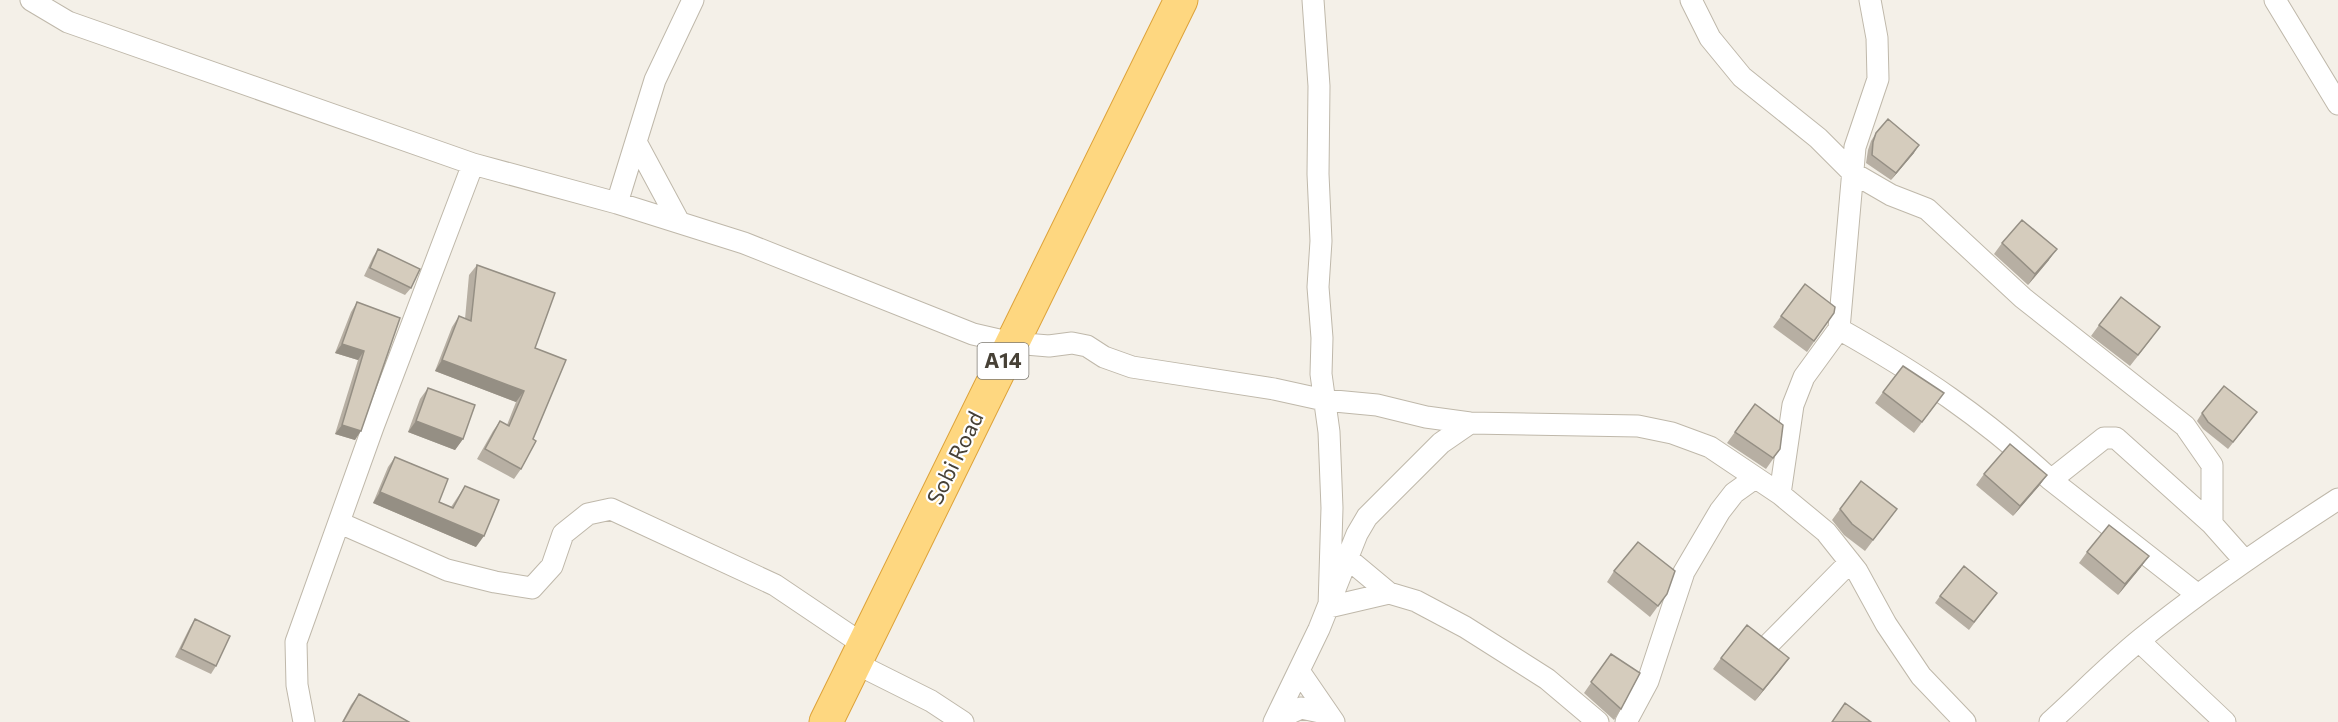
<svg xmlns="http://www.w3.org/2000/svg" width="2338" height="722" font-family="Commissioner,sans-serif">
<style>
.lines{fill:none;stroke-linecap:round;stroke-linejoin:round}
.minor-casing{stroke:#bfb8aa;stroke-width:23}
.trunk-casing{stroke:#dda239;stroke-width:35}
.minor{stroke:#fff;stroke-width:21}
.trunk{stroke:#fed780;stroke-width:33}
.wall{fill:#b7afa3}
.shaded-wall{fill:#958f84}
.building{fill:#d5ccbd;stroke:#958f84;stroke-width:1.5}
.labels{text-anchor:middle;stroke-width:4.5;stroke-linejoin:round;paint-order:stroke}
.shield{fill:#fff;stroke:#7e7a72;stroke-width:1.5}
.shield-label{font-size:21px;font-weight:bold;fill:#474136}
.street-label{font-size:22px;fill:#474136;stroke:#fff}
</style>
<rect width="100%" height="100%" fill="#f4f0e8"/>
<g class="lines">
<defs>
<path id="minor" d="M31,0L68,22L473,164L617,203L744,243L973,334L1012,343L1049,346L1072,343L1087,346L1104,357L1132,367L1274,389L1324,400L1377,405L1426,417L1470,423L1638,426L1672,433L1710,447L1780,494L1826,532L1857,571L1886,624L1921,676L1965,722
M1313,0L1319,86L1318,174L1321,241L1318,287L1322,338L1321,374L1329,432L1332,508L1329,607L1389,593
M1691,0L1710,38L1742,77L1818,138L1853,173L1891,195L1927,209L2023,298L2185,426L2212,465V524
M2275,0L2338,104
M636,142L679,222
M617,203L655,80L693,0
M1839,329C1919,374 1983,417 2051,480L2104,438H2116L2212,524L2244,560
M2051,480L2198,595
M1780,494L1793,405L1804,377L1839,329L1855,147L1878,79L1877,38L1870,0
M340,523L447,570L495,582L532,588L552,566L563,534L588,514L611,509L775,585L864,645
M1347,558L1389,593L1416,601L1465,627L1547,679L1598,722
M2139,641L2225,722
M1770,643L1850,562
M855,663L931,701L963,722
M1299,671L1334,722
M1275,720L1301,708L1325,713
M304,722L297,685L296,642L373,427L473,164
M1274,722L1319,629L1357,534L1367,517L1441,443L1470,423
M1626,722L1648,681L1684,572L1720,511L1734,493L1755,478
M2050,722C2080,695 2109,665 2141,639C2204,588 2270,543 2338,499"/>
<path id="trunk" d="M826,722L1181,0"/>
</defs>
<use href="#minor" class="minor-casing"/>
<use href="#trunk" class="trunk-casing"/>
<use href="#minor" class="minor"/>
<use href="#trunk" class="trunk"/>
</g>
<path class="wall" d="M1876,133L1914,153L1891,180L1866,163L1868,150L1871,141Z
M2002,243L2049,260L2028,285L1994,254Z
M378,249L411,288L405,295L364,276L373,257Z
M477,265L535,348L521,469L514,479L477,459L493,431L500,421L507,425L516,402L435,371L452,327L459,316L465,319L469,275Z
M357,302L400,318L355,440L335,434L358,360L335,353L351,312Z
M1834,313L1807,352L1773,327L1781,316Z
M2099,325L2152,338L2130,366L2091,336Z
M428,388L463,439L455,450L408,432L420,399Z
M1883,392L1936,404L1914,433L1875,403Z
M1755,404L1780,449L1766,469L1727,443Z
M2202,413L2252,419L2228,449L2203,429L2197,421Z
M395,457L439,502L451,507L465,486L476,547L373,503L388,467Z
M1984,474L2047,475L2039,486L2013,516L1976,485Z
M1840,509H1897L1865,551L1844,535L1832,520Z
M2087,552L2141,567L2118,595L2079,563Z
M1614,571L1667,594L1650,617L1607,582Z
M1997,593L1969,630L1935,603L1940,596Z
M195,619L216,666L211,674L175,657L190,627Z
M1611,654L1621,709L1614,720L1584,693Z
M1721,658L1781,669L1755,701L1713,669Z
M359,694L409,722H342L351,705Z"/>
<path class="shaded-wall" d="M1919,145L1914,153L1891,180L1896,173Z
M2057,249L2049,260L2028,285L2035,274Z
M342,344L364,351L358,360L335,353Z
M442,360L524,391L516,402L435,371Z
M416,421L463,439L455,450L408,432Z
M342,425L361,431L355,440L335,434Z
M2047,475L2039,486L2013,516L2020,506Z
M380,492L484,536L476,547L373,503Z
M2149,556L2141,567L2118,595L2125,584Z
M1789,658L1781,669L1755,701L1763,690Z"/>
<path class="building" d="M1888,119L1919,145L1896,173L1872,155L1873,142L1876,133Z
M2022,220L2057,249L2035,274L2002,243Z
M378,249L420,269L411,288L370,268Z
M477,265L555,293L535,348L566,360L533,439L536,441L521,469L485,449L500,421L509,426L524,391L442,360L459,316L471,321Z
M1805,284L1835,307L1834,313L1814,341L1781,316Z
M2121,297L2160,327L2138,355L2099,325Z
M357,302L400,318L361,431L342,425L364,351L342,344Z
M1903,366L1944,393L1922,422L1883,392Z
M2224,386L2257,412L2233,442L2208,422L2202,413Z
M428,388L475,405L463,439L416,421Z
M1755,404L1783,425L1780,449L1773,458L1735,432Z
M2010,444L2047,475L2020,506L1984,474Z
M395,457L448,479L439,502L453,508L465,486L499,500L484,536L380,492Z
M1861,481L1897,509L1873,540L1852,524L1840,509Z
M2109,525L2149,556L2125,584L2087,552Z
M1638,542L1675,571L1667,594L1658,606L1614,571Z
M1964,566L1997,593L1974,622L1940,596Z
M195,619L230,636L216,666L181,649Z
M1747,625L1789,658L1763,690L1721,658Z
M1611,654L1640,673L1621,709L1591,682Z
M359,694L409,722H343Z
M1845,703L1871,722H1832Z"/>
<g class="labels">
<rect class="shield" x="977.5" y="343" width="51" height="36" rx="4.5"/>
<g class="shield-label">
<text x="1003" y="368">A14</text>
</g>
<g class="street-label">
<text transform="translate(955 458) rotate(-64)" y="8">Sobi Road</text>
</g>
</g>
</svg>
